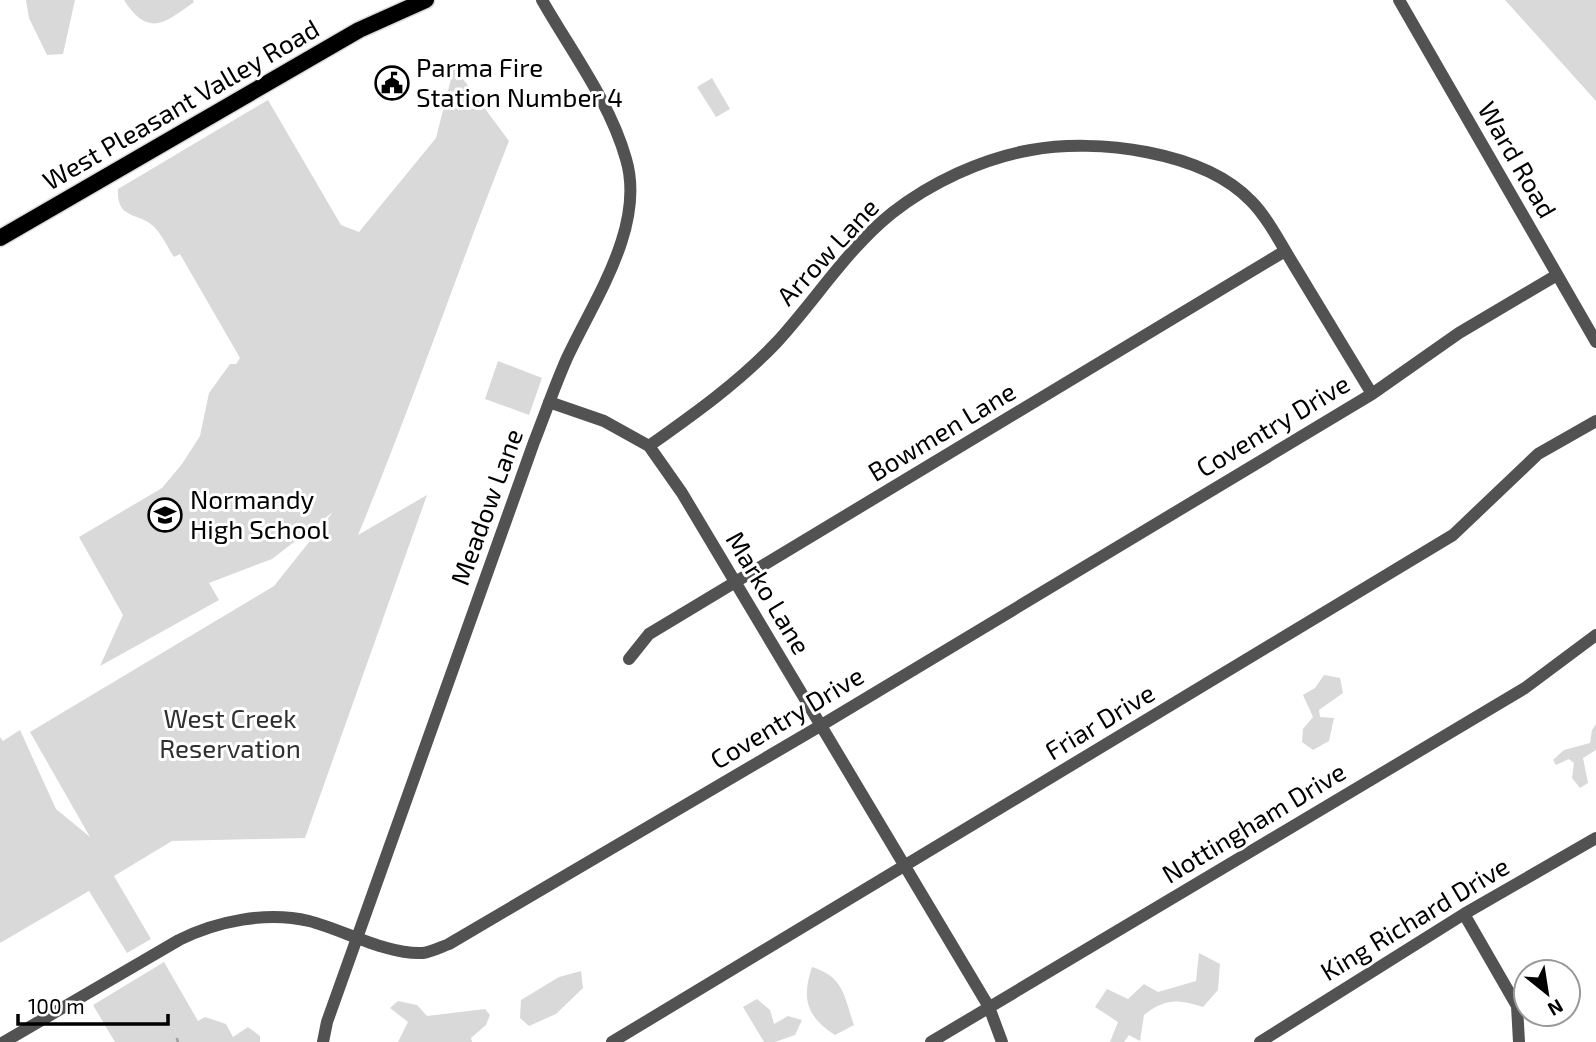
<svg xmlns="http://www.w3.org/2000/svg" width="1596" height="1042" font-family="'Exo 2',sans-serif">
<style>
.green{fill:#d9d9d9}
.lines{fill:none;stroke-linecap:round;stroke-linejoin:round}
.stream{stroke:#a0a0a0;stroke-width:2.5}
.major-casing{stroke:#dbdbdb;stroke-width:19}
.minor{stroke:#525252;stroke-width:12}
.major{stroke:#000;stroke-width:16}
.labels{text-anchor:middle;stroke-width:6;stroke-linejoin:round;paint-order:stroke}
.poi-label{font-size:26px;fill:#000;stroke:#fff;text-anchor:start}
.street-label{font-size:26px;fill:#000;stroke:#fff}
.park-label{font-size:26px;fill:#303030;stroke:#fff}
</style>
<rect width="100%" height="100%" fill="#fff"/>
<path class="green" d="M26,0H75L63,54L47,55L29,18Z
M124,0H193L194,2C165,23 148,38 124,0Z
M1505,0H1596V101Z
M454,67L509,141C457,272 412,405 358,535L427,495L305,838L172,841L114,876L151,939L127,953L89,891L0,943V737L3,741L20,730L56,809L90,837L30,732L274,586L333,512L272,559L209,583L219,600L100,666L123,615L79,537L162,488L182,464L200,436L209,393L230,364H236L240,358L180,254L174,257C168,248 163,237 156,229C141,211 116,222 118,189L268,100L341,225L359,232L436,138Z
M712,78L730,109L716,117L697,87Z
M498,361L542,378L529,415L485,399Z
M1324,675L1340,678L1343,693L1319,710L1320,717L1334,718L1329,741L1313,750L1302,742L1303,729L1313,717L1303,695L1315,688Z
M1596,724V750L1583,758L1588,783L1580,788L1572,778L1574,763L1569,759L1556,765L1553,760L1564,750L1590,743L1592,730Z
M1199,953L1220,964L1218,990L1203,1007C1178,999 1165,998 1144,1015L1140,1041L1129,1035L1124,1042H1110L1118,1022L1095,1007L1107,989L1128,999L1144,984L1158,992L1196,981Z
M164,962L198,1021L205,1017L226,1024L233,1037L248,1027L260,1036V1042H115L93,1005Z
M812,967C844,977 844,996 854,1025L835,1035C807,1017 801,999 812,967Z
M581,971L583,988L556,1014L529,1026L520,1018L521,1000L559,977Z
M757,999L770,1010L774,1024L788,1016L802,1020L795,1035L775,1042H764L743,1007Z
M398,1001L417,1005L427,1016L485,1009L490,1015L486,1025L471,1038L472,1042H398L408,1022L390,1008Z"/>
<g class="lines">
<path class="stream" d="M177,1039L178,1042"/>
<defs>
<path id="major" d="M0,238L359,30L426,0"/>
</defs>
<use href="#major" class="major-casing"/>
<path class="minor" d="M1399,0L1596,342
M549,402L604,421L649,446L682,493L989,1007L1002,1042
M649,446C694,414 738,383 776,343C815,301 847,249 892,213C930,183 983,158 1031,150C1096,138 1203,151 1251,201C1268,218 1282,246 1295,267C1320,309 1346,351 1372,394
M629,659L649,634L1285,251
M1464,914L1517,1006L1519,1042
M4,1042L179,940C217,921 267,911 309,921C344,930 387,955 423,953C431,952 441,947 449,944L820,726L1372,394L1459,333L1557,275
M323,1042L327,1022L534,442C545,414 555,385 567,358C594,300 646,226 626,159C610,102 571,51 542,0
M612,1042L1453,535L1538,454L1596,421
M931,1042L1525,688L1596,635
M1260,1042L1464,914L1596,838"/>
<use href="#major" class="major"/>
</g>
<defs>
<symbol id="civic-ring" viewBox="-11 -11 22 22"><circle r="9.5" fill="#fff" stroke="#000" stroke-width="1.5"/><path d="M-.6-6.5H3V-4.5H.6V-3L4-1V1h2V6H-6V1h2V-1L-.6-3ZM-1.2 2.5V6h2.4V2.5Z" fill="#000"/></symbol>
<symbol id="school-ring" viewBox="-11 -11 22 22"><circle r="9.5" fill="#fff" stroke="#000" stroke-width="1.5"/><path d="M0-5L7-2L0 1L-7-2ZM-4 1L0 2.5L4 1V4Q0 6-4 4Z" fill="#000"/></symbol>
</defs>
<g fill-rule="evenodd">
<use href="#civic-ring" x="373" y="64" width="38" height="38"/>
<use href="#school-ring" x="146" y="496" width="38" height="38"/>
</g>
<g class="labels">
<g class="poi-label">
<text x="416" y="77">Parma Fire<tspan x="416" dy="30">Station Number 4</tspan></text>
<text x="190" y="509">Normandy<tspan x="190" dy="30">High School</tspan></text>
</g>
<g class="street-label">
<text transform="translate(181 105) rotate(-30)" y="9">West Pleasant Valley Road</text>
<text transform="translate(1517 160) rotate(60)" y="9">Ward Road</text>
<text transform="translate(828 252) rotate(-47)" y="9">Arrow Lane</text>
<text transform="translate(1273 426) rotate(-31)" y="9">Coventry Drive</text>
<text transform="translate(942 432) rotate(-31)" y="9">Bowmen Lane</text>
<text transform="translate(487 507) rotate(-70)" y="9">Meadow Lane</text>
<text transform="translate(768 593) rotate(59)" y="9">Marko Lane</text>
<text transform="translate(787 718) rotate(-31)" y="9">Coventry Drive</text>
<text transform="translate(1100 722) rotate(-31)" y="9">Friar Drive</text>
<text transform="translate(1254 823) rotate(-31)" y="9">Nottingham Drive</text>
<text transform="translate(1415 919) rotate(-31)" y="9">King Richard Drive</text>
</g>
<g class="park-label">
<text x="230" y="728">West Creek<tspan x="230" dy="30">Reservation</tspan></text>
</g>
</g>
<g transform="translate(1547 993) rotate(150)"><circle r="33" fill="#ffffff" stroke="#999999" stroke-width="2"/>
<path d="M0-5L12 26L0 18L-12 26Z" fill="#000000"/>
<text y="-10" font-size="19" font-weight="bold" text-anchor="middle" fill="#000000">N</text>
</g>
<path d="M18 1014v10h150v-10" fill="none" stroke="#000000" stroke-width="3.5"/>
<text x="28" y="1014" font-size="21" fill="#000000" stroke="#ffffff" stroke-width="5" paint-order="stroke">100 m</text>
</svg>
